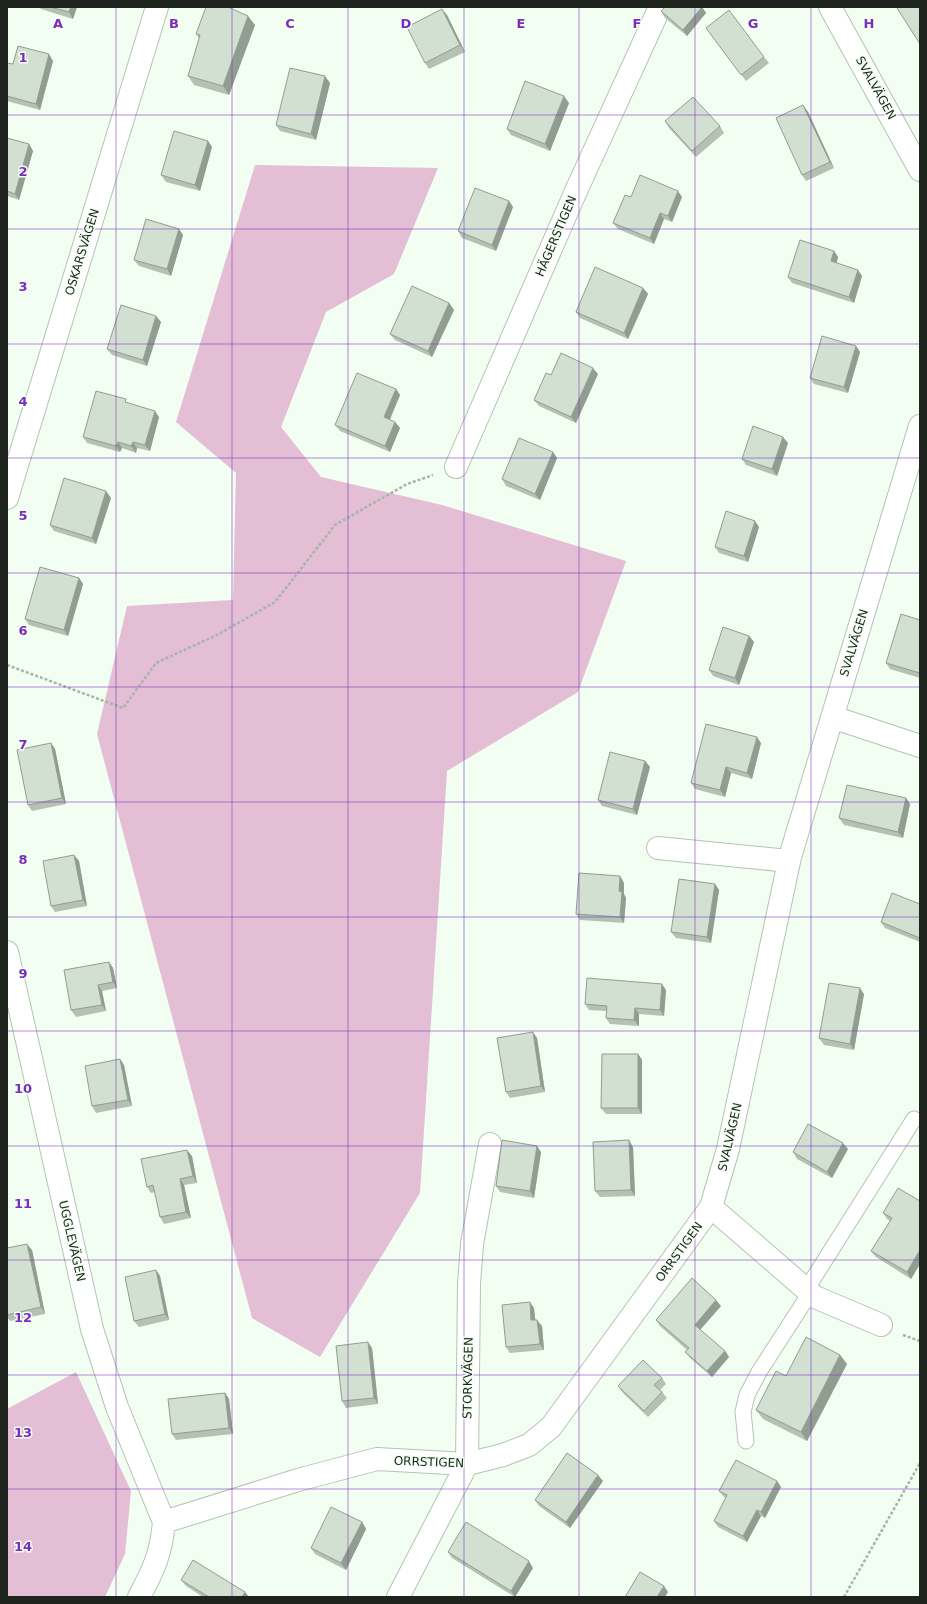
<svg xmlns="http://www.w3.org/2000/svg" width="927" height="1604" font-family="'DejaVu Sans',sans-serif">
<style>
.forest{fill:#e3bed4}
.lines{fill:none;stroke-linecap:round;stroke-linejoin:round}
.service-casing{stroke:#b4c4b4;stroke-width:17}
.minor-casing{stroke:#b4c4b4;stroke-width:24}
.path{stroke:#a9b4a9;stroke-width:2.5;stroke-dasharray:3 2;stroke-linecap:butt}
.service{stroke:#fff;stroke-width:15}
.minor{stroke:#fff;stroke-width:22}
.wall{fill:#b4c1b3}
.shaded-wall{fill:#929d92}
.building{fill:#d1e0d0;stroke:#929d92}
.grid{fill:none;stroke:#7b2cbf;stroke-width:1;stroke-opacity:0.55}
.labels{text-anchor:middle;stroke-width:3;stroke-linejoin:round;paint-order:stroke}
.street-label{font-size:12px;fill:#1f241e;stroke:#f1fef1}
.grid-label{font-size:13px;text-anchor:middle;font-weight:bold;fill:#7b2cbf;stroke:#f1fef1;stroke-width:3;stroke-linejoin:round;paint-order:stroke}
</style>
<rect width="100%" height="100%" fill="#f1fef1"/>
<path class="forest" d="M255,165L438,168L394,274L326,312L281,427L321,477L442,505L626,561L578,692L447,771L420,1193L320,1357L252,1318L97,734L127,606L233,600L236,473L176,422Z
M76,1372L131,1491L125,1554L105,1597H7V1409Z"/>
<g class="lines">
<defs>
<path id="service" d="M806,1290L914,1119
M746,1441L743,1412L747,1395L759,1372L810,1293"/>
<path id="minor" d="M830,7L920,170
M456,467L576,191L660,7
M7,498L157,7
M832,717L920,746
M658,848L789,861
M7,952L92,1329L117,1407L164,1522
M711,1207L815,1297L881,1325
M139,1597C154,1569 161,1554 164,1522L298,1480L377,1459L467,1464L503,1455L529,1445L551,1427L711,1207L728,1149L790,857L920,426
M398,1597L467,1464L469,1284L472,1244L490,1144"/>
</defs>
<use href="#service" class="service-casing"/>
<use href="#minor" class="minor-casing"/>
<path class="path" d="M7,665L123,708L156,663L217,635L275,602L335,525L407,484L433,475
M903,1335L920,1341
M844,1597L920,1463"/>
<use href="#service" class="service"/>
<use href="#minor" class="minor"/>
</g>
<path class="wall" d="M39,7H77L73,19L41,9Z
M665,7H702L706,13L687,36L665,18L661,11Z
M447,15L465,52L429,69L425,63Z
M255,25L229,95L194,85L188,76L199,38L196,34Z
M706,28L764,57L769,63L746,81Z
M53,61L40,110L7,101V63L13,64Z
M330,83L316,140L280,131L276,125Z
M569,103L550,151L511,135L507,129Z
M803,105L808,112L834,168L806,181L802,175Z
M665,121L720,126L724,133L696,157L669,128Z
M7,138L29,144L33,151L19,200L7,196Z
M208,141L212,147L200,191L166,182L161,175Z
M631,197H682L672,222L664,219L654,244L618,229L613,223Z
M509,201L513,207L496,251L462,238L458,231Z
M179,229L183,235L171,276L139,266L134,260Z
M834,251L838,257L837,263L862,276L854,303L792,283L788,277Z
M643,288L648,294L628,339L580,318L576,312Z
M449,303L454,310L432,357L395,340L390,334Z
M156,316L161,322L147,366L112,355L107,349Z
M856,346L860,352L848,393L814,384L810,378Z
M598,374L576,423L539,406L534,400L551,375Z
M396,389L400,395L390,420L395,422L400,428L390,452L340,431L335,425Z
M128,403L159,417L150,451L137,448L136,453L122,448L120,452L87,443L83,437Z
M788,443L777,476L746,465L742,459Z
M553,452L557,458L540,500L506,486L502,479Z
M111,498L96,544L54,531L50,525Z
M759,527L748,562L719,553L715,547Z
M79,578L83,584L68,636L29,625L25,619Z
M920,620V678L890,669L886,663Z
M749,636L754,642L739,685L713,676L709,670Z
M51,743L55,749L66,804L32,811L28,805Z
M761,743L752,779L731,773L725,797L695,789L691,783Z
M645,761L650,767L637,815L602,806L598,800Z
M906,798L910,804L903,838L844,825L839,818Z
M74,855L79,861L87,906L55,912L51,906Z
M620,876L624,883V894L626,898L624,923L580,920L576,914Z
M715,884L719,890L711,943L676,938L671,932Z
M920,904V942L885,928L881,922Z
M109,962L113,968L117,988L102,991L106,1011L76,1017L71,1010Z
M666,990L664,1016L639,1014V1026L610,1024L606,1018V1011L589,1010L585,1004Z
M864,994L854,1050L824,1045L819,1038Z
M537,1038L545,1092L510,1098L506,1092Z
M638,1054L642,1060V1114H606L601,1108Z
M120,1059L124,1065L132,1106L96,1113L92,1106Z
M633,1147L635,1196L600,1197L595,1191Z
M848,1149L832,1178L797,1159L793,1152Z
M541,1152L534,1198L500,1192L496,1186Z
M192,1156L197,1183L184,1185L191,1218L164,1224L160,1217L155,1192L151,1193L147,1187Z
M920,1201V1264L911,1279L876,1257L871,1251L890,1221L887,1219L883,1213Z
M7,1248L32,1250L45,1314L10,1321L7,1317Z
M156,1270L160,1276L169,1320L139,1327L134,1321Z
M721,1306L700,1330L725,1351L729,1357L712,1377L690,1358L685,1352L687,1350L660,1326L656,1320Z
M534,1308L535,1320L542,1326L544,1350L510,1353L506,1347Z
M372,1348L378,1404L346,1408L342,1401Z
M840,1355L847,1364L807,1441L763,1419L756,1410Z
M662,1378L666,1384L660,1390L662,1392L667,1398L648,1417L623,1393L618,1386Z
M225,1393L229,1399L233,1434L176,1440L172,1434Z
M603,1481L570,1528L539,1506L535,1500Z
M777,1481L781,1487L765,1518L761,1516L747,1542L718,1527L714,1521L726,1498L724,1497L719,1491Z
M362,1522L366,1529L346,1570L315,1554L311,1548Z
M448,1552L533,1568L515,1597L452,1558Z
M181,1580L249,1597H203L186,1586Z"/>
<path class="shaded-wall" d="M71,7H77L73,19L69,12Z
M702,7L706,13L687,36L683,30Z
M442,9L447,15L465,52L460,45Z
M248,16L255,25L229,95L223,86Z
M49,54L53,61L40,110L36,104Z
M325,76L330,83L316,140L311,134Z
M564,96L569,103L550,151L545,144Z
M803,105L808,112L834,168L830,162Z
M208,141L212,147L200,191L195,185Z
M29,144L33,151L19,200L15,194Z
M678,191L682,197L672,222L668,216Z
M509,201L513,207L496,251L492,245Z
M660,213L664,219L654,244L650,238Z
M179,229L183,235L171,276L167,269Z
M834,251L838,257L835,267L831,261Z
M858,270L862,276L854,303L849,297Z
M643,288L648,294L628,339L624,333Z
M449,303L454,310L432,357L428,351Z
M156,316L161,322L147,366L143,360Z
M856,346L860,352L848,393L844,387Z
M593,368L598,374L576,423L571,417Z
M396,389L400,395L388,423L384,417Z
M155,411L159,417L150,451L145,445Z
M395,422L400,428L390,452L385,446Z
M783,437L788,443L777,476L772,469Z
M118,442L122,448L120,452L116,446Z
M133,442L137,448L136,453L131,446Z
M553,452L557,458L540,500L535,494Z
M106,491L111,498L96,544L92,538Z
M755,521L759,527L748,562L744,556Z
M79,578L83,584L68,636L64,630Z
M749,636L754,642L739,685L735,678Z
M757,737L761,743L752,779L747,773Z
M51,743L55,749L66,804L62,798Z
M645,761L650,767L637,815L633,809Z
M726,767L731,773L725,797L720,790Z
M906,798L910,804L903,838L898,832Z
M74,855L79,861L87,906L83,900Z
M620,876L624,883V894L626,898L624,923L620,917L619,891Z
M715,884L719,890L711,943L707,937Z
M109,962L113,968L117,988L113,982Z
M662,984L666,990L664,1016L660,1010Z
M98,985L102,991L106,1011L102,1005Z
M860,988L864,994L854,1050L850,1044Z
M635,1008L639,1014V1026L634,1020Z
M533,1032L537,1038L545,1092L541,1086Z
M638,1054L642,1060V1114L638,1108Z
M120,1059L124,1065L132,1106L128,1100Z
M629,1140L633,1147L635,1196L631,1190Z
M843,1143L848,1149L832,1178L827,1172Z
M537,1146L541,1152L534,1198L530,1191Z
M187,1150L192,1156L197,1183L193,1176Z
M180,1179L184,1185L191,1218L186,1212Z
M27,1244L32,1250L45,1314L41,1307Z
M920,1250V1264L911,1279L907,1272Z
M156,1270L160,1276L169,1320L165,1314Z
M716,1300L721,1306L699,1331L695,1325Z
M530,1302L534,1308L536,1326L531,1320Z
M537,1320L542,1326L544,1350L540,1344Z
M368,1342L372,1348L378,1404L374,1398Z
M725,1351L729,1357L712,1377L707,1371Z
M840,1355L847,1364L807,1441L801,1432Z
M225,1393L229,1399L233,1434L229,1428Z
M598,1475L603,1481L570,1528L566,1522Z
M777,1481L781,1487L765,1518L761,1512Z
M757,1510L761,1516L747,1542L743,1536Z
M362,1522L366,1529L346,1570L341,1563Z
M529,1561L533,1568L515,1597L511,1591Z
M664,1586L668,1592L665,1597H657Z
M245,1592L249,1597H242Z"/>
<path class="building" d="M50,7H71L69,12Z
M206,7H228L248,16L223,86L188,76L200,35L196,34Z
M665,7H702L683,30L661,11Z
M899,7H920V44L897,8Z
M442,9L460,45L425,63L407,27Z
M729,10L764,57L741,75L706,28Z
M18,46L49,54L36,104L7,96V63L13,64Z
M290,68L325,76L311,134L276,125Z
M525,81L564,96L545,144L507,129Z
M693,97L720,126L692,151L665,121Z
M803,105L830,162L802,175L776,118Z
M174,131L208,141L195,185L161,175Z
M7,138L29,144L15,194L7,191Z
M640,175L678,191L668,216L660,213L650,238L613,223L625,195L631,197Z
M475,188L509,201L492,245L458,231Z
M146,219L179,229L167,269L134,260Z
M800,240L834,251L831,261L858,270L849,297L788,277Z
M595,267L643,288L624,333L576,312Z
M412,286L449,303L428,351L390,334Z
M121,305L156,316L143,360L107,349Z
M822,336L856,346L844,387L810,378Z
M561,353L593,368L571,417L534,400L546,373L551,375Z
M357,373L396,389L384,417L395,422L385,446L335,425Z
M96,391L126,399L125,402L155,411L145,445L133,442L131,446L118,442L116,446L83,437Z
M753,426L783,437L772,469L742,459Z
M519,438L553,452L535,494L502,479Z
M64,478L106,491L92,538L50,525Z
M726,511L755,521L744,556L715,547Z
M40,567L79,578L64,630L25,619Z
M901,614L920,620V673L886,663Z
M723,627L749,636L735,678L709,670Z
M706,724L757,737L747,773L726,767L720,790L691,783Z
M51,743L62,798L28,805L17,750Z
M610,752L645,761L633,809L598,800Z
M847,785L906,798L898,832L839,818Z
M74,855L83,900L51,906L43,861Z
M579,873L620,876L619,891L622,892L620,917L576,914Z
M679,879L715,884L707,937L671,932Z
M892,893L920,904V938L881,922Z
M109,962L113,982L98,985L102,1005L71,1010L64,970Z
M587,978L662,984L660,1010L635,1008L634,1020L606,1018L607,1006L585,1004Z
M829,983L860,988L850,1044L819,1038Z
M533,1032L541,1086L506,1092L497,1038Z
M602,1054H638V1108H601Z
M120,1059L128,1100L92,1106L85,1066Z
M808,1124L843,1143L827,1172L793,1152Z
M502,1140L537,1146L530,1191L496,1186Z
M629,1140L631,1190L595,1191L593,1142Z
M187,1150L193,1176L180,1179L186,1212L160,1217L153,1185L147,1187L141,1159Z
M898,1188L920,1201V1250L907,1272L871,1251L892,1218L883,1213Z
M27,1244L41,1307L7,1315V1248Z
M156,1270L165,1314L134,1321L125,1277Z
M692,1278L716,1300L695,1325L725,1351L707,1371L685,1352L689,1348L656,1320Z
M530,1302L531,1320H537L540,1344L506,1347L502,1305Z
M806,1337L840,1355L801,1432L756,1410L776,1371L786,1376Z
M368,1342L374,1398L342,1401L336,1346Z
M643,1360L662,1378L654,1385L662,1392L644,1411L618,1386Z
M225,1393L229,1428L172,1434L168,1399Z
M567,1453L598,1475L566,1522L535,1500Z
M736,1460L777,1481L761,1512L757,1510L743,1536L714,1521L727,1495L719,1491Z
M331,1507L362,1522L341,1563L311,1548Z
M466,1522L529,1561L511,1591L448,1552Z
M193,1560L245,1592L242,1597H209L181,1580Z
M640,1572L664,1586L657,1597H625Z"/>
<path class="grid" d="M116,7V1597M232,7V1597M348,7V1597M464,7V1597M579,7V1597M695,7V1597M811,7V1597M7,115H920M7,229H920M7,344H920M7,458H920M7,573H920M7,687H920M7,802H920M7,917H920M7,1031H920M7,1146H920M7,1260H920M7,1375H920M7,1489H920"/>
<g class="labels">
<g class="street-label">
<text transform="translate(876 88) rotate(61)" y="4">SVALVÄGEN</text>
<text transform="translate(556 236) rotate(-67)" y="4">HÄGERSTIGEN</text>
<text transform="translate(82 252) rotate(-73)" y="4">OSKARSVÄGEN</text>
<text transform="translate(854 643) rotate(-73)" y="4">SVALVÄGEN</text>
<text transform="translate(730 1137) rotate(-77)" y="4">SVALVÄGEN</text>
<text transform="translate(72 1241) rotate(77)" y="4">UGGLEVÄGEN</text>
<text transform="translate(679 1252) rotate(-54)" y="4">ORRSTIGEN</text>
<text transform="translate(468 1378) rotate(-89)" y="4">STORKVÄGEN</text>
<text transform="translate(429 1462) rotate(2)" y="4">ORRSTIGEN</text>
</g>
</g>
<g class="grid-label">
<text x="58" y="28">A</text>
<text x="174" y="28">B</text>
<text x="290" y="28">C</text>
<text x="406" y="28">D</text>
<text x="521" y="28">E</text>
<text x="637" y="28">F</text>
<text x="753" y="28">G</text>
<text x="869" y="28">H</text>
<text x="23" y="62">1</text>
<text x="23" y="176">2</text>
<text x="23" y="291">3</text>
<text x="23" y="406">4</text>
<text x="23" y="520">5</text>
<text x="23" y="635">6</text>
<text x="23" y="749">7</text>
<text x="23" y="864">8</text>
<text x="23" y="978">9</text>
<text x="23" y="1093">10</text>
<text x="23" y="1208">11</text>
<text x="23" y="1322">12</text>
<text x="23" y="1437">13</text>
<text x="23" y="1551">14</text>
</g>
<rect width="927" height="1604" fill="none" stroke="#1f241e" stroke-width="16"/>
</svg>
